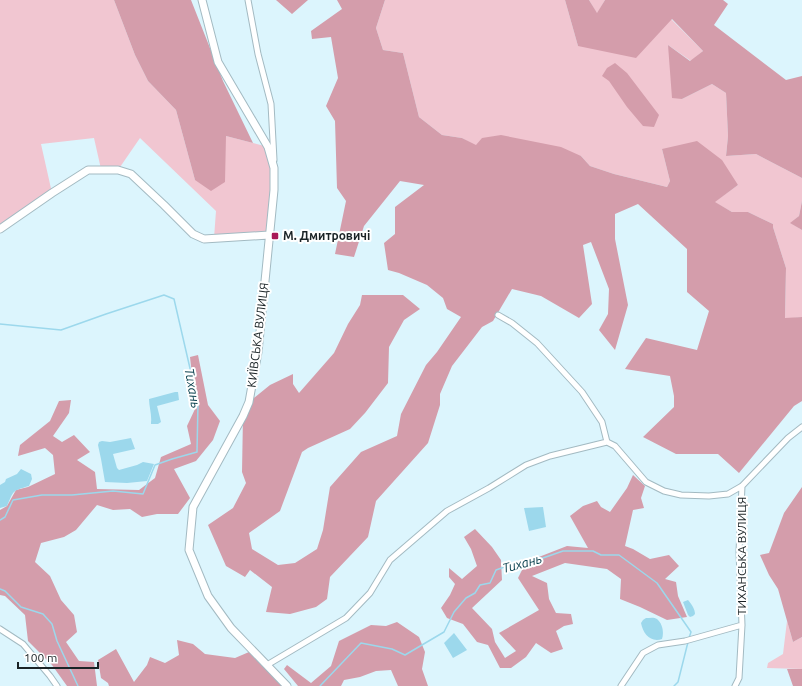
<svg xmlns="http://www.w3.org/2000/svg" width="802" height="686" font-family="Ubuntu,sans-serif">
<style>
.green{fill:#f1c6d1}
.forest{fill:#d49dab}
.water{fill:#9cd8ec}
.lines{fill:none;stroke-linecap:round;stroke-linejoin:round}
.stream{stroke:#9cd8ec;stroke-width:1.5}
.street-casing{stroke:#a3bac2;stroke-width:7}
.secondary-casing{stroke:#a3bac2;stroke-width:9}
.street{stroke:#fff;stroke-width:5}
.secondary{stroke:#fff;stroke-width:7}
.poi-dot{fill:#a81857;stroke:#fff;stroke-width:1.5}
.labels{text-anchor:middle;stroke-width:4;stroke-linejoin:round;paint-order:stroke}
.poi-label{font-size:12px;font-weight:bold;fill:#1a2326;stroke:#fff;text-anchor:start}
.street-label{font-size:12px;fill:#1a2326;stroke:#fff}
.water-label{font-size:13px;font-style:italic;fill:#023b49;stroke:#fff}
</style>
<rect width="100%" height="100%" fill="#dcf5fd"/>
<path class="green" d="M0,0H114L135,55L148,81L176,110L195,180L226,136L268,147L274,168L269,235L214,238L216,211L140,138L118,170L101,169L94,138L41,144L52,193L0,229Z
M385,0H565L578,46L671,19L703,51L691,61L668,45L682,99L712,84L726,93L728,136L726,156L756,154L802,178V201L799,216L791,223L802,230V317L785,319L786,268L773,227V224L748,212H732L714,202L738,185L662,149L670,181L667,187L614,174L590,166L581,156L476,146L462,138L442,135L419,117L403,53L383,50L376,28Z
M589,0H605L597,14Z
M787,621L793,642L802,637V669L767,668L768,663L783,654Z"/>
<path class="forest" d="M114,0H191L223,81L253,143L226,136L225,182L211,191L195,180L176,110L148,81L135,55Z
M276,0H308L292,14Z
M337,0H385L376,28L383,50L403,53L419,117L442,135L462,138L476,145L482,138L501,135L561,147L581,156L590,166L614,174L667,187L670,181L662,149L697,141L722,160L738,185L715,202L732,212H748L773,224V227L786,268L785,318L802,317V401L794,406L739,473L718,454H676L643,437L674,407V396L670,376L625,369L646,338L697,350L709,311L687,292V249L638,204L615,214V239L628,305L615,350L599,330L608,314L609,289L591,242L583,245L592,304L579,318L541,296L512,289L493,321L482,327L452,366L440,394V405L428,443L376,501L368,537L330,577L327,599L316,607L290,614L266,612L272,587L250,570L245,577L226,566L208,525L233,508L246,483L242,472L243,416L249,402L270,385L293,374V384L299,393L334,353L348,324L360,305L362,295H403L420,309L404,320L389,347L388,383L365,413L350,429L308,448L302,452L280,511L249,533L252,549L278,565L295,563L317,549L323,530L330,487L361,452L397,436L401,414L426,365L437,352L461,317L447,309L443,298L427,285L399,273L388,270L384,243L395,234V207L424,185L400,181L364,226L354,257L335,254L346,201L337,188L335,121L326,106L338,78L331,37L312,39L311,31L342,9Z
M565,0H589L597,13L605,0H723L728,4L714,25L786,80L802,76V178L756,154L726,156L728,136L726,93L712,84L682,99L672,98L668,45L690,61L703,51L672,19L636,58L578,46Z
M615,63L627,73L659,115L654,127L643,126L627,107L609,81L602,76L607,68Z
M802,201V230L790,223L799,216Z
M198,355L208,405L220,421L213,440L196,461L174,469L190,498L178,514H157L142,517L130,509L113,510L97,505L76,530L64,537L41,543L35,562L50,576L61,600L74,615L77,632L66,642L79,661L94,662L97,686H67L52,665L28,641L25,615L5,596L0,595V510L7,506L16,490L28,487L55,474L53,455L45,448L18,456L20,445L50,421L59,401L71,400L69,413L53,436L62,442L74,435L90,452L77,460L95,472L97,489L139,490L155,478L161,457L191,444L187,426L195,409V402L190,357Z
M633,475L645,486L641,498L644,508L633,510L625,546L633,549L650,559L669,555L679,566L665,579L676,582L678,596L687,617L667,620L640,607L620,599L621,579L607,569L565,563L532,576L547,583L549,599L556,613L571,614L573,624L564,626L556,631L563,649L551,653L536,643L526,657L511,668H500L488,645L477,642L463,624L447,618L441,608L450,595L455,584L449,577V568L462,579L477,566L471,549L464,537L475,529L492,547L501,560L502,580L472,608L492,629L495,642L505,658L516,651L499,633L539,610L518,578L526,562L567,546L588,548L570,516L583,506L597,501L601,507L610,512L627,488Z
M802,487V637L793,642L778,589L769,575L760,555L769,553L784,513Z
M397,622L419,637L425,652L422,669L428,686H398L391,670L376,671L360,677L344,680L341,686H298L284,669L287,665L311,683L331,666L339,641L371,625L386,626Z
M177,640L193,644L205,654L235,658L249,652L282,686H109L108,683L101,678L98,660L116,649L134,682L147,665L150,657L165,663L179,655Z
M787,669H802V686H793Z"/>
<path class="water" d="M175,392H178L179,400L157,406L161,422L158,424H151V422C152,416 149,406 149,399Z
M131,438L135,449L113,454L117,468L119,470L137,465L143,462L154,464L147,481L127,483L105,482L101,459L98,445L99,442L102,441L110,442Z
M21,469L31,474L32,479L29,486C12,491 14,490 7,506L0,508V485L5,482L6,479L17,474Z
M543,507L546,527L529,531L524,508Z
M688,600C692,605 695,609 695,614L693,616L690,617L688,615L683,602Z
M646,618C650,618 654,617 657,619C663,624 664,633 662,639C651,643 643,634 641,623L643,620Z
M454,633L467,650L453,658L444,643Z"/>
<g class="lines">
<path class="stream" d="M0,324L61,330L106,314L164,295L174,299L198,403L197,452L172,459L155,465L143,494L113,491L72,495H42L13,500L5,517L0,520
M0,589L5,591L21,607L43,614L52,624L57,641L78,686
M320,686L361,643L392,649L405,655L444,632L454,612L466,598L475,593L480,585L490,583L496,570L510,565L520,566L563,551H593L601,555H619L657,583L691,632L689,638
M674,686L678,682L688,642"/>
<defs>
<path id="street" d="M248,0L258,54L271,104L274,160
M498,315L512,323L537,343L582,392L602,422L607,442
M0,629L23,644L50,676L57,686
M267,665L346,618L370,593L390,560L447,511L489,488L526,465L550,456L607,442L615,446L646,482L664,491L681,495L709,496L728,494L742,486L788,438L802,427
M621,686L643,653L658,645L685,641L742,625
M735,686L739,678L742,625L739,552L742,486"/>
<path id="secondary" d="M202,0L218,62L268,147L274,168V190L258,352L249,402L243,416L193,507L189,550L208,596L231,628L287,686
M0,229L52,193L88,170H118L131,174L164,205L193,234L204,239L269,235"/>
</defs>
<use href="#street" class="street-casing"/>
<use href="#secondary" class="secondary-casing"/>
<use href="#street" class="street"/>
<use href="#secondary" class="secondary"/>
</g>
<rect class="poi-dot" x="271" y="232" width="8" height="8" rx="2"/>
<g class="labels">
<g class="poi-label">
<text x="283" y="240">М. Дмитровичі</text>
</g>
<g class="street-label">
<text transform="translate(258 335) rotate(-83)" y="4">КИЇВСЬКА ВУЛИЦЯ</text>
<text transform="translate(742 556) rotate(-90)" y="4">ТИХАНСЬКА ВУЛИЦЯ</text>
</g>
<g class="water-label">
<text transform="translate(193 388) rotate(80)" y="5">Тихань</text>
<text transform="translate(522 563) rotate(-15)" y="5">Тихань</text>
</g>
</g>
<path d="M18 662v6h80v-6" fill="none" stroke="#1a2326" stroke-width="2"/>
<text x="24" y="662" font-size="12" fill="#1a2326" stroke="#ffffff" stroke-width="3" paint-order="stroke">100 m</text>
</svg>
